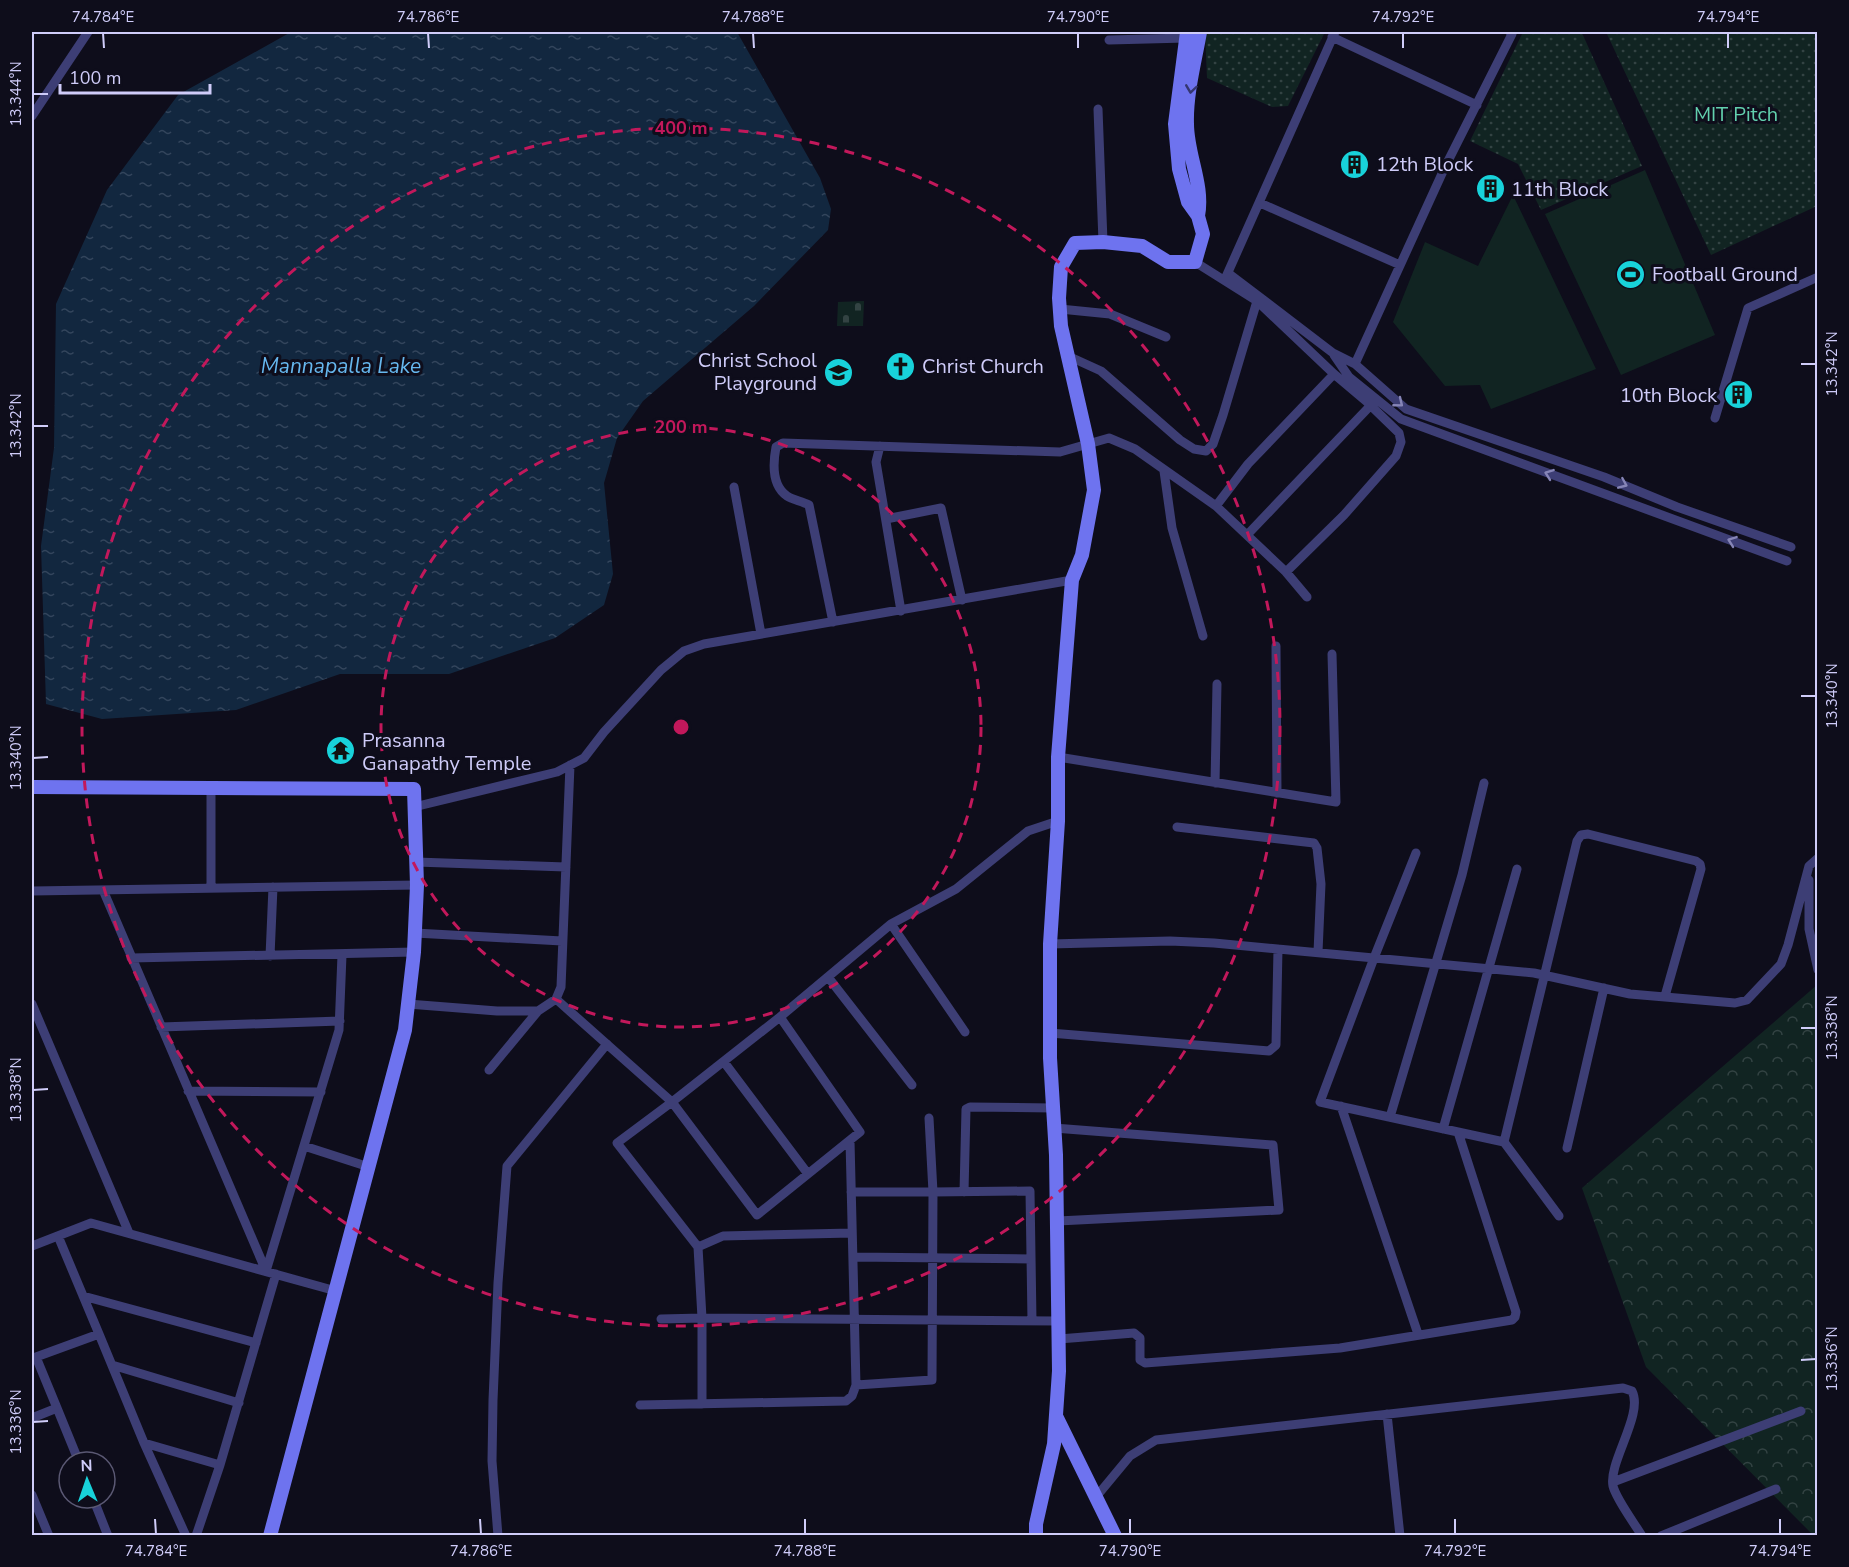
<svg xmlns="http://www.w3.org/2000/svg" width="1849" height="1567" font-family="'Nunito Sans',sans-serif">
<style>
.green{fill:#112422}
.forest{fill:url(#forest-crowns)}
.cemetery{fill:url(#cemetery-stones)}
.park{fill:url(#park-dots)}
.water{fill:url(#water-ripples)}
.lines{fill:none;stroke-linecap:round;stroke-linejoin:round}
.street{stroke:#3d3e75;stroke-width:9}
.secondary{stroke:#6e73ef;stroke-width:14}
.oneway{stroke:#343670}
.oneway2{stroke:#8685b7}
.ticks{fill:none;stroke:#cfccf9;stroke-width:2}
.ring{fill:none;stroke:#c2185b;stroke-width:3;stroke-dasharray:10 8}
.labels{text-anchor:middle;stroke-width:6;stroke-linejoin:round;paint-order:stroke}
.park-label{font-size:20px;fill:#62d0ae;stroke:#0e0d1b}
.poi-label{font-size:20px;fill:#cfccf9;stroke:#0e0d1b;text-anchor:start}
.water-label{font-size:21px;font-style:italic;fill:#66b7ee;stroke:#0e0d1b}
.centre{fill:#c2185b;stroke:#0e0d1b;stroke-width:3}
.ring-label{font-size:18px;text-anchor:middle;font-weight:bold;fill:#c2185b;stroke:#0e0d1b;stroke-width:6;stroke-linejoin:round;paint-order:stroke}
.neatline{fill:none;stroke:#cfccf9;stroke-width:2}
.ticks-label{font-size:15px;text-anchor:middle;fill:#cfccf9}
</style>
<defs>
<pattern id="forest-crowns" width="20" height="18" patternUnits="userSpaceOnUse" patternTransform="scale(1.5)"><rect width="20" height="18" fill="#112422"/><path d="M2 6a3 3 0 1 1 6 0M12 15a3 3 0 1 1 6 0" fill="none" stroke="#334343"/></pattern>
<pattern id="cemetery-stones" width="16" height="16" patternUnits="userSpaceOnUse" patternTransform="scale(1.5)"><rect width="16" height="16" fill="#112422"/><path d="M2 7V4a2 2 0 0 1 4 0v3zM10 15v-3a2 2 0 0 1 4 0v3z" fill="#334343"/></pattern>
<pattern id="park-dots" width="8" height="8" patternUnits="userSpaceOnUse" patternTransform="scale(1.5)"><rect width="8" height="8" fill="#112422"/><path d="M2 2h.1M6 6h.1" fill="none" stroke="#334343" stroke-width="1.8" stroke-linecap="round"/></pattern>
<pattern id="water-ripples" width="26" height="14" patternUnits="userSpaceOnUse" patternTransform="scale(1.5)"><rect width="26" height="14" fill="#12273f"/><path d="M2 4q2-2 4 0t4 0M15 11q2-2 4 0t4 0" fill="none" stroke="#33455c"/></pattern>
</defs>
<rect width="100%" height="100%" fill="#0e0d1b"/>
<path class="green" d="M1645,170L1715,335L1621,375L1545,214Z
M1513,195L1596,369L1491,409L1480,385L1445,386L1393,322L1425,242L1478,266Z"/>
<path class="forest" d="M1817,985V1535H1813L1646,1367L1582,1188Z"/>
<path class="cemetery" d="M864,301L863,326H837L838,302Z"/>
<path class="park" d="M1205,32H1325L1288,106L1272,107L1207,78Z
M1523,32L1582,33L1642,166L1541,210L1518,164L1470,141Z
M1606,32H1817V206L1711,255Z"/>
<path class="water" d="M291,32H737L820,178L831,209L828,230L754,306L643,401L617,438L604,483L613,574L604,605L555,638L449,674H340L236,710L102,719L46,704L41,546L54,448L56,304L107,190L178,95Z"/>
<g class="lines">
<path class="street" d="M1332,37L1477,105
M1109,40L1186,38
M1098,109L1103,242
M32,116L88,32
M1260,203L1400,265
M1228,273L1333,353L1355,364L1406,409L1604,477L1677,507L1791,547
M1225,279L1335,32
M1060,309L1110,314L1166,337
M1334,355L1349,377L1401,419L1787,561
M1068,356L1101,371L1180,440L1194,449L1206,451L1213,444L1223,415L1257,301
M1355,364L1445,167L1512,34L1510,32
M1715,418L1748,308L1818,277
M880,446L876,462L901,611
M1164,471L1172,528L1203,636
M734,487L761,634
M1216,506L1248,464L1334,374
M886,519L941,508L962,600
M1247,535L1371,405
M1286,572L1307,597
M833,622L809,505C802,501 793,500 787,496C771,485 773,463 776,447L783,443L1060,452L1109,438L1135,449L1216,506L1286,572L1344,515L1396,456L1401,442L1399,433L1366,401L1334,374L1257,301L1195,262
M1276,646L1277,793
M1058,757L1336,802L1332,654
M1215,783L1217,684
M414,807L557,772L584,758L604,732L661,670L684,651L704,644L1072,580
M1177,827L1314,843L1317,848L1321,884L1318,952
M1416,853L1374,958L1320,1102L1504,1142L1577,841L1581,835L1588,834L1696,861L1700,864L1701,869L1665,996
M416,862L566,867
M1809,880V929L1818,970
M211,888V788
M103,890L266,1271
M32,891L417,885
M891,924L965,1032
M415,933L562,941
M1050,944L1170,941L1214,943L1534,973L1630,994L1735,1003L1747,1000L1781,964L1788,945L1809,866L1818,858
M270,956L273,887
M131,958L414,952
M828,977L912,1085
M556,999L672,1102L617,1143L698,1247L702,1318L1059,1321
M32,1004L129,1233
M408,1004L497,1011H538L556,999L561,987L570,765
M780,1017L672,1102L757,1215L860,1132L780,1017L891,924L956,889L1028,831L1058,821
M161,1027L340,1021
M1050,1033L1269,1051L1276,1045L1278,949
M724,1062L808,1174
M489,1070L538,1011
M188,1091L321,1092
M1341,1106L1418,1334
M1390,1117L1462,875L1484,783
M1054,1128L1273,1145L1279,1210L1058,1221
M1443,1129L1517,869
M850,1141L856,1385L932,1380L933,1192L1030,1191L1032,1321
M1504,1142L1559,1216
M304,1146L369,1167
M1567,1148L1604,988
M851,1192H933L929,1118
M964,1192L966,1109L970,1107L1053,1108
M32,1246L91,1223L336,1291
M698,1247L723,1236L852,1233
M853,1257L1031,1259
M266,1271L339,1030L342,955
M83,1296L256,1343
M661,1319L702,1318V1404
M99,1334L144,1443L186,1536
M1059,1339L1134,1333L1140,1338V1360L1145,1363L1340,1348L1512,1320L1515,1317L1516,1312L1458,1132
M112,1365L239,1403
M640,1405L846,1401L852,1396L856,1385
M57,1408L79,1462
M1387,1414L1400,1536
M32,1418L57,1408L36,1357L99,1334L58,1236
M144,1443L220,1465
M1613,1482L1801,1411
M32,1495L49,1536
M1096,1497L1130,1456L1156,1440L1623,1388L1632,1391C1644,1414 1608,1463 1613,1486C1616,1499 1635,1524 1642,1536
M93,1498L108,1536
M196,1536L220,1465L276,1274
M498,1536L492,1461L493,1400L498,1283L507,1166L607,1044
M1661,1536L1776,1489"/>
<path class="secondary" d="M1198,216C1204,185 1187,155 1187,124C1186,94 1195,61 1200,32
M32,787L414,789L417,885L414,952L405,1030L270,1536
M1057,1418L1115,1536
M1036,1536V1524L1054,1444L1059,1371L1056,1155L1050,1058V944L1058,821V757L1072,580L1082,555L1094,490L1088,444L1061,326L1059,298L1061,267L1075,243L1103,242L1142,246L1168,262H1195L1203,234L1198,216L1188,202L1179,169L1175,124L1187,32"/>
</g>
<defs><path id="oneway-chevron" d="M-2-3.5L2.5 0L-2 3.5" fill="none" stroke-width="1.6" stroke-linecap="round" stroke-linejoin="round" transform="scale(1.5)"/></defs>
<use class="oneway" href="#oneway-chevron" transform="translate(1191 89) rotate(98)"/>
<g class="oneway2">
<use href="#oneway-chevron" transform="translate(1399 403) rotate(39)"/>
<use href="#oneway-chevron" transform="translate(1549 474) rotate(-160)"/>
<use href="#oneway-chevron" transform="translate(1623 484) rotate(23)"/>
<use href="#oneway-chevron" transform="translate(1732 541) rotate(-160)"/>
</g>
<path class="ticks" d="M103,33L104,48M428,33L429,48M753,33L754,48M1078,33V48M1403,33V48M1728,33V48M33,94H48M1801,364H1816M33,426H48M1801,696H1816M33,758L48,757M1801,1028H1816M33,1090L48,1089M1801,1360L1816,1359M33,1422L48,1421M155,1519L156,1534M480,1519L481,1534M805,1519V1534M1130,1519V1534M1455,1519V1534M1780,1519V1534"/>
<g class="ring">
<circle cx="681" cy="727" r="300"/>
<circle cx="681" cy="727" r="599"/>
</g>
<defs>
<symbol id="building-disc" viewBox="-11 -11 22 22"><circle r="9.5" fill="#18d2da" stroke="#0e0d1b"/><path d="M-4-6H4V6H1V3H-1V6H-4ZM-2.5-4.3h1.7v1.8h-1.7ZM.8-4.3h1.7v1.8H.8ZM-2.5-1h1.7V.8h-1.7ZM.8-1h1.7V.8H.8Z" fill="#111"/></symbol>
<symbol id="stadium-disc" viewBox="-11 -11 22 22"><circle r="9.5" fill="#18d2da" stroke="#0e0d1b"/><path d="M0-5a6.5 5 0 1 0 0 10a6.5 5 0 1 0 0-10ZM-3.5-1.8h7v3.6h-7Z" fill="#111"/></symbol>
<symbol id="church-disc" viewBox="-11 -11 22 22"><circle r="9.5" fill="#18d2da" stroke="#0e0d1b"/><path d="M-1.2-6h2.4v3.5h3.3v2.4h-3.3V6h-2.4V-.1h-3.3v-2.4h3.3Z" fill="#111"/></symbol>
<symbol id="school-disc" viewBox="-11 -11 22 22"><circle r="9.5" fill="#18d2da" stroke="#0e0d1b"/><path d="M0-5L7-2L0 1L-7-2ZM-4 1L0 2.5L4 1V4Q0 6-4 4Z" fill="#111"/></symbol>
<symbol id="temple-disc" viewBox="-11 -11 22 22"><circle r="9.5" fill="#18d2da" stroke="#0e0d1b"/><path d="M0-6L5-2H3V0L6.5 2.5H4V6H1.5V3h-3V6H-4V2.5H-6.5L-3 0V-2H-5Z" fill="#111"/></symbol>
</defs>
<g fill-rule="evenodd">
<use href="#building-disc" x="1338" y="148" width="33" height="33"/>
<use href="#building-disc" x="1474" y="172" width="33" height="33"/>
<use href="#stadium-disc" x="1614" y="258" width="33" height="33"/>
<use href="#church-disc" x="884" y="350" width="33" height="33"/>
<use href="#school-disc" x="822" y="356" width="33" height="33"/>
<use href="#building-disc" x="1722" y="378" width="33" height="33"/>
<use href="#temple-disc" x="324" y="734" width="33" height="33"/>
</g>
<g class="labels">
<g class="park-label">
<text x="1736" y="121">MIT Pitch</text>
</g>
<g class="poi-label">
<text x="1376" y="171">12th Block</text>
<text x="1511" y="196">11th Block</text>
<text x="1652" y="281">Football Ground</text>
<text x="817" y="367" text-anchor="end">Christ School<tspan x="817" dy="23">Playground</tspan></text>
<text x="922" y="373">Christ Church</text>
<text x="1717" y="402" text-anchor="end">10th Block</text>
<text x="362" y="747">Prasanna<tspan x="362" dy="23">Ganapathy Temple</tspan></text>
</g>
<g class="water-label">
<text x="341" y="373">Mannapalla Lake</text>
</g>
</g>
<circle cx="681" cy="727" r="9" class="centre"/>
<g class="ring-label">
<text x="681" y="134">400 m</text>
<text x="681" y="433">200 m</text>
</g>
<rect width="1849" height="1567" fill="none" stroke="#0e0d1b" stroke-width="66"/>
<g transform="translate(87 1480) rotate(358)"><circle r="28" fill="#0e0d1b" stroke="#5b5974" stroke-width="1.5"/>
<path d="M0-4.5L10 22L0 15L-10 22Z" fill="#18d2da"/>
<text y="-9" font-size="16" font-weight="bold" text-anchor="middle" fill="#cfccf9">N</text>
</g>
<path d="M60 84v9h150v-9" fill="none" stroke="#cfccf9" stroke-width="3"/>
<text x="69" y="84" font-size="18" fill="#cfccf9" stroke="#0e0d1b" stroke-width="4.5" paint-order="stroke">100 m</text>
<rect x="33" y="33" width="1783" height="1501" class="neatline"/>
<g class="ticks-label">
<text x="103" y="22">74.784°E</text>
<text x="428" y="22">74.786°E</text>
<text x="753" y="22">74.788°E</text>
<text x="1078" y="22">74.790°E</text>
<text x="1403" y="22">74.792°E</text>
<text x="1728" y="22">74.794°E</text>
<text transform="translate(16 94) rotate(-90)" y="5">13.344°N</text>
<text transform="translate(1832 364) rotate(-90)" y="5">13.342°N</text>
<text transform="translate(16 426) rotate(-90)" y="5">13.342°N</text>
<text transform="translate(1832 696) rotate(-90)" y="5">13.340°N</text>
<text transform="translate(16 758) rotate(-90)" y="5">13.340°N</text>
<text transform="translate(1832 1028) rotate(-90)" y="5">13.338°N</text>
<text transform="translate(16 1090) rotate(-90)" y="5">13.338°N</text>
<text transform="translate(1832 1359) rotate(-90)" y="5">13.336°N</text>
<text transform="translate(16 1422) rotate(-90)" y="5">13.336°N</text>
<text x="156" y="1556">74.784°E</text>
<text x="481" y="1556">74.786°E</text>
<text x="805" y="1556">74.788°E</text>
<text x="1130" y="1556">74.790°E</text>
<text x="1455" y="1556">74.792°E</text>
<text x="1780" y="1556">74.794°E</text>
</g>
</svg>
